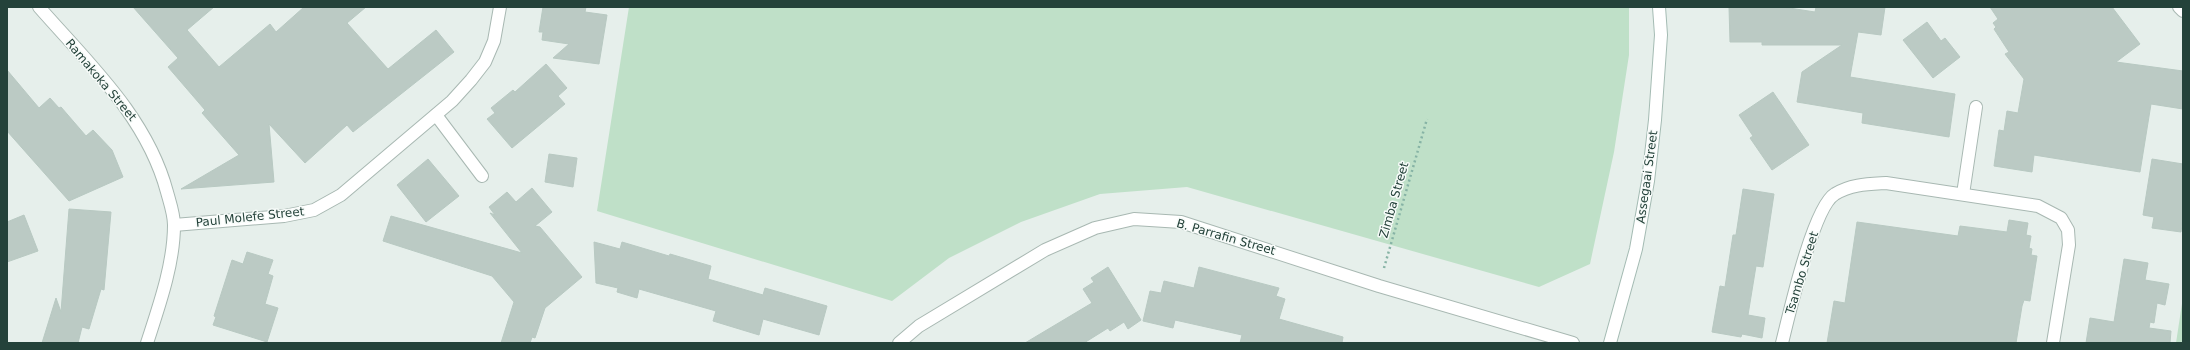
<svg xmlns="http://www.w3.org/2000/svg" width="2190" height="350" font-family="'DejaVu Sans',sans-serif">
<style>
.green{fill:#bfe0c8}
.building{fill:#bbcac4;stroke:#b8c9c2}
.lines{fill:none;stroke-linecap:round;stroke-linejoin:round}
.street-casing{stroke:#a8b8b2;stroke-width:14}
.secondary-casing{stroke:#a4bbb3;stroke-width:14}
.path{stroke:#86b3a5;stroke-width:2.5;stroke-dasharray:2 3;stroke-linecap:butt}
.street{stroke:#fff;stroke-width:12}
.secondary{stroke:#fff;stroke-width:12}
.labels{text-anchor:middle;stroke-width:3;stroke-linejoin:round;paint-order:stroke}
.street-label{font-size:12px;fill:#24423a;stroke:#f7fbf9}
</style>
<rect width="100%" height="100%" fill="#e6efeb"/>
<g class="green">
<polygon points="629,7 1629,7 1629,55 1614,152 1590,264 1539,287 1187,187 1100,194 1021,222 949,258 892,301 597,211"/>
<polygon points="2183,297 2183,343 2176,343"/>
</g>
<g class="building">
<polygon points="133,7 214,7 187,30 219,67 270,24 276,32 304,7 366,7 347,23 388,69 436,30 454,52 353,132 347,125 305,163 269,124 274,182 181,189 239,155 202,113 205,110 168,67 178,58"/>
<polygon points="543,7 586,7 585,12 607,15 599,64 553,58 569,44 542,40 543,32 539,32"/>
<polygon points="1729,7 1783,7 1815,12 1816,7 1885,7 1881,35 1858,32 1850,77 1955,94 1949,137 1862,123 1863,113 1797,102 1802,72 1842,45 1762,45 1762,42 1730,42"/>
<polygon points="1990,7 2112,7 2140,44 2116,62 2183,71 2183,109 2151,104 2140,172 2034,155 2032,172 1994,166 1999,130 2004,131 2007,111 2018,113 2024,79 2005,54 2009,52 1994,29 1996,27 1993,23 1998,19"/>
<polygon points="1927,22 1941,41 1945,38 1960,57 1933,78 1903,40"/>
<polygon points="546,64 567,88 558,96 565,104 512,148 487,119 495,113 491,108 513,90 515,92"/>
<polygon points="7,70 39,108 50,98 59,108 61,107 86,136 93,130 112,150 123,177 69,201 7,131"/>
<polygon points="1773,92 1809,145 1772,170 1750,138 1753,136 1739,115"/>
<polygon points="549,154 577,158 573,187 545,182"/>
<polygon points="428,159 459,196 426,222 397,185"/>
<polygon points="2152,159 2183,164 2183,218 2181,232 2152,228 2154,217 2143,215"/>
<polygon points="532,188 552,212 535,226 540,227 582,277 545,308 535,338 532,337 530,343 501,343 514,302 492,276 383,241 391,216 522,253 490,213 495,215 489,207 507,192 516,202"/>
<polygon points="1743,189 1774,194 1763,267 1756,266 1748,315 1765,318 1762,338 1742,334 1741,337 1712,332 1720,286 1725,287 1733,235 1736,235"/>
<polygon points="69,209 111,212 104,290 101,289 89,329 82,327 78,343 42,343 56,298 61,312"/>
<polygon points="24,215 38,251 7,262 7,222"/>
<polygon points="2009,220 2028,223 2026,235 2031,236 2029,248 2032,249 2031,255 2037,256 2030,301 2024,300 2022,306 2016,343 1827,343 1834,301 1845,303 1857,222 1958,236 1960,226 2007,232"/>
<polygon points="594,242 620,249 622,242 669,256 670,254 711,266 708,279 763,295 765,288 827,306 819,335 763,319 759,335 713,321 716,311 639,289 637,298 617,292 618,288 596,283"/>
<polygon points="247,252 273,260 268,274 273,276 265,304 278,308 267,342 213,325 216,317 214,316 232,260 243,264"/>
<polygon points="2124,259 2148,263 2145,280 2169,284 2165,305 2157,303 2154,323 2150,322 2149,328 2171,331 2170,343 2086,343 2090,318 2114,322"/>
<polygon points="1108,267 1141,320 1128,329 1124,322 1110,331 1108,328 1084,343 1025,343 1092,303 1083,289 1094,282 1091,278"/>
<polygon points="1199,267 1279,288 1276,296 1285,299 1279,319 1343,337 1342,343 1240,343 1242,335 1175,320 1173,328 1143,321 1150,291 1161,293 1164,281 1194,288"/>
</g>
<g class="lines">
<defs>
<g id="street">
<path d="M39,7C89,64 147,117 167,192C170,203 174,214 174,225C174,264 159,306 147,343"/>
<polyline points="2179,7 2183,11"/>
<polyline points="436,115 482,176"/>
<polyline points="1963,194 1976,107"/>
<polyline points="174,225 284,216 314,210 341,195 452,101 471,80 485,62 494,41 500,7"/>
<polyline points="899,343 919,326 1045,250 1095,228 1134,219 1181,222 1379,286 1573,343"/>
<path d="M1782,343C1789,315 1813,207 1835,194C1851,184 1869,184 1886,183L2038,206L2061,218L2068,230L2069,245L2053,343"/>
</g>
<polyline id="secondary" points="1610,343 1636,249 1648,181 1655,120 1661,35 1659,7"/>
</defs>
<use href="#street" class="street-casing"/>
<use href="#secondary" class="secondary-casing"/>
<polyline class="path" points="1384,268 1427,119"/>
<use href="#street" class="street"/>
<use href="#secondary" class="secondary"/>
</g>
<g class="labels">
<g class="street-label">
<text transform="translate(101 80) rotate(50)" y="4">Ramakoka Street</text>
<text transform="translate(1647 177) rotate(-82)" y="4">Assegaai Street</text>
<text transform="translate(1394 200) rotate(-74)" y="4">Zimba Street</text>
<text transform="translate(250 217) rotate(-6)" y="4">Paul Molefe Street</text>
<text transform="translate(1226 237) rotate(16)" y="4">B. Parrafin Street</text>
<text transform="translate(1802 273) rotate(-73)" y="4">Tsambo Street</text>
</g>
</g>
<rect width="2190" height="350" fill="none" stroke="#24423a" stroke-width="16"/>
</svg>
